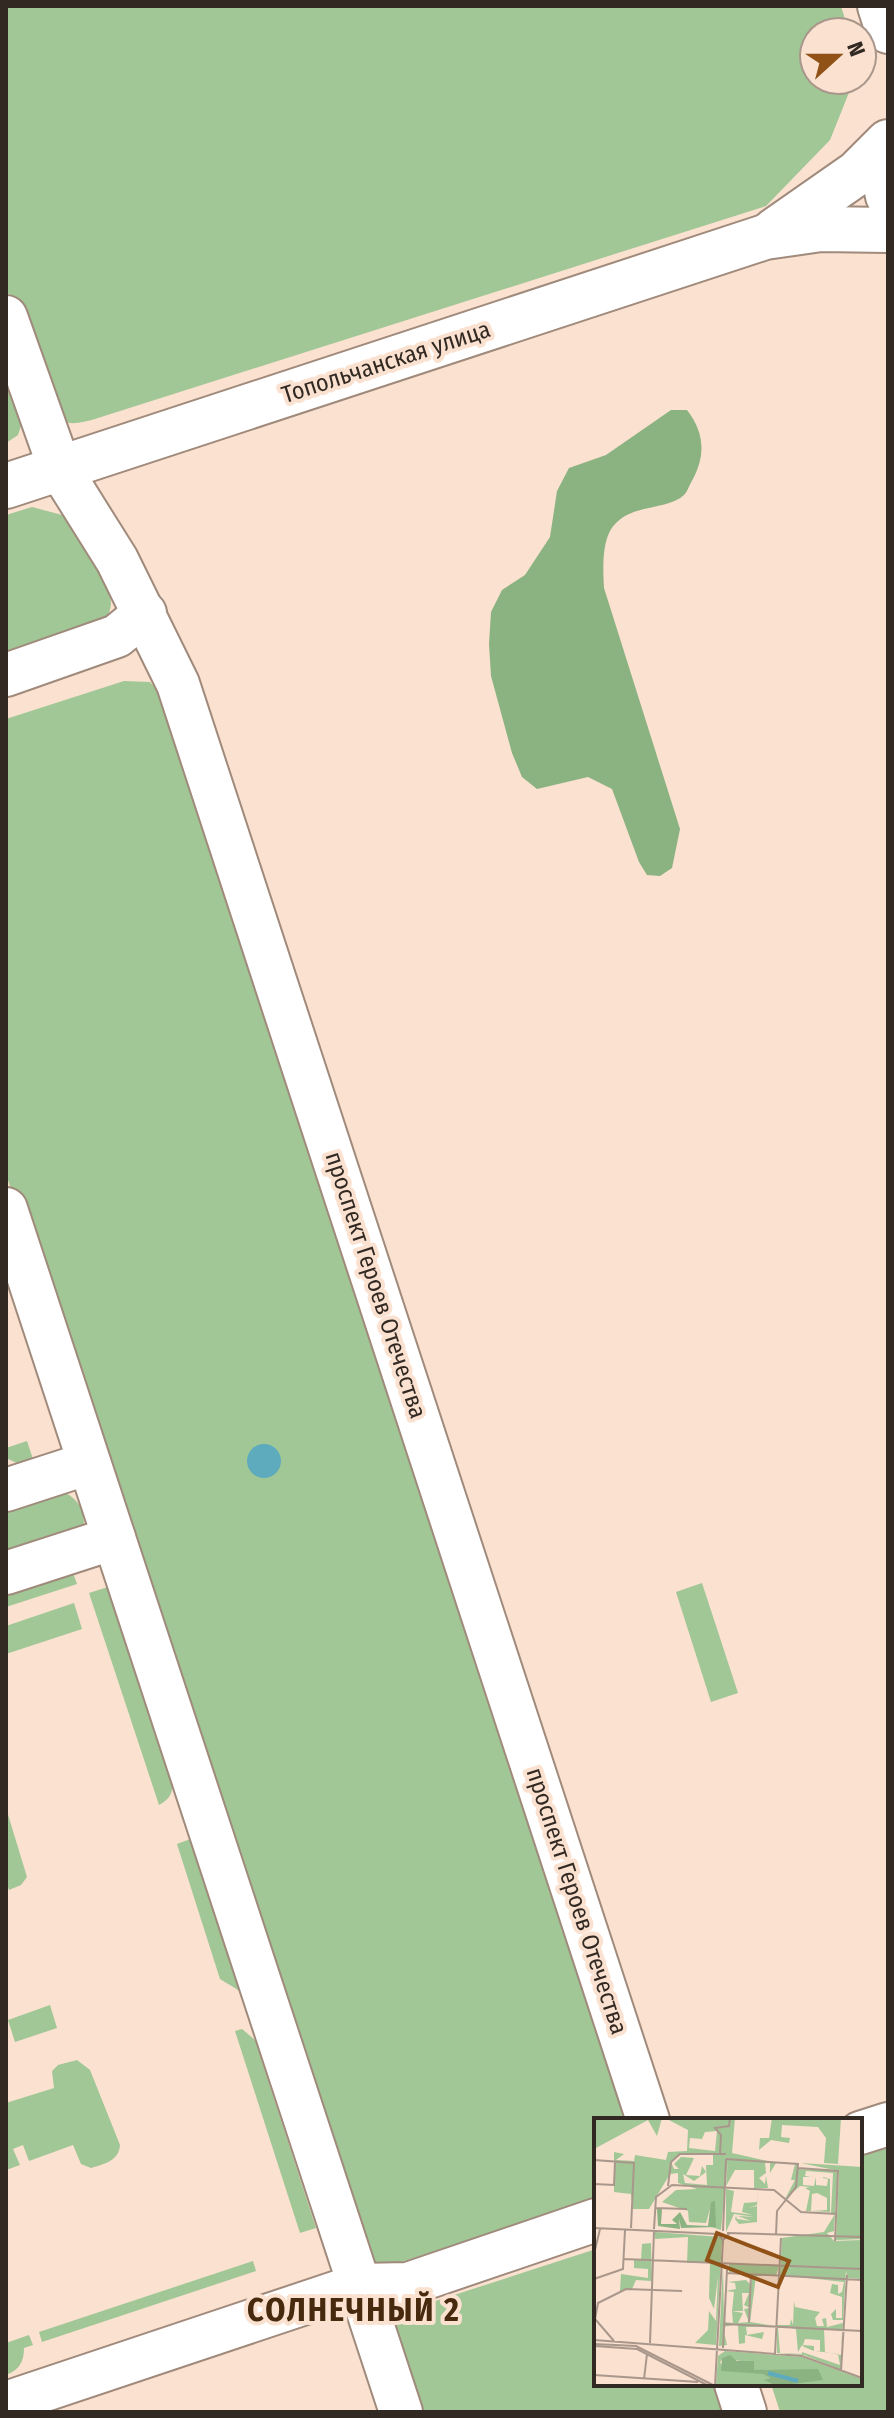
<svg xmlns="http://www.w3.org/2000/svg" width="894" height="2418" font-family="'Fira Sans Condensed',sans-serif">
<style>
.green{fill:#a0c795}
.forest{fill:#8bb281}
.water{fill:#5eabbe}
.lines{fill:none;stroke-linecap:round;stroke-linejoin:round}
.minor-casing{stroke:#a08a7b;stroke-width:46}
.major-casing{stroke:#a08a7b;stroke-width:48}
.minor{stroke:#fff;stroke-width:42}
.major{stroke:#fff;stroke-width:44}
.labels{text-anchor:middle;stroke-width:8;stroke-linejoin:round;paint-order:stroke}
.street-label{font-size:24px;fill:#322923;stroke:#fae1d0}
.district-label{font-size:32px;font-weight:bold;letter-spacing:2px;fill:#47290e;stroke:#fae1d0}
.inset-river{fill:none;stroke:#5eabbe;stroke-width:4}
.inset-road{fill:none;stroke:#aa978b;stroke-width:2}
.view{fill:#905216;fill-opacity:0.15;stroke:#905216;stroke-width:4}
.inset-edge{fill:none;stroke:#322923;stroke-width:4}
</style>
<rect width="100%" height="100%" fill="#fae1d0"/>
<g class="green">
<path d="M6,6H841L849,32H814V80H854L830,140L766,206L98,418C69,427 58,426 41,400L6,286Z"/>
<polygon points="6,370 23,420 18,435 6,443"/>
<path d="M32,507L66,516C78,533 111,583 111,603C111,609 108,615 106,621L6,656V515Z"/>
<polygon points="124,681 150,682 165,699 629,2120 596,2120 596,2199 392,2265 370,2264 356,2249 6,1174 6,719"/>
<polygon points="27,1441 33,1459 19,1464 6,1458 6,1448"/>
<path d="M61,1491C78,1498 84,1509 84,1526L6,1564V1503Z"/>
<polygon points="71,1567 77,1584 6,1607 6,1588"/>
<polygon points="702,1583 738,1693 711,1702 676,1592"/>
<path d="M108,1587L173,1782C172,1794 170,1799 159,1805L89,1593Z"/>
<polygon points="74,1603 82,1629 6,1654 6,1626"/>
<polygon points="6,1808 27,1877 21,1885 9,1890 6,1881"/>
<polygon points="193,1838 243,1993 220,1979 177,1844"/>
<polygon points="50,2005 57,2028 15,2042 8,2020"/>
<polygon points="242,2029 255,2040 316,2228 300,2233 235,2031"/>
<path d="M77,2060L90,2070L120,2145C119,2161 104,2164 91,2168L81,2164L73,2145L29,2161L23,2145L13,2149L20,2165L6,2170V2103L54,2088L52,2071L58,2065Z"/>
<polygon points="888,2141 888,2412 780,2412 771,2384 860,2384 860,2150"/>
<polygon points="596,2249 596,2384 718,2384 727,2412 413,2412 394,2327 411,2309"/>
<polygon points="253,2261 256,2271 42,2342 39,2332"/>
<path d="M29,2335L33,2345L24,2348C24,2362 19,2370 6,2375V2343Z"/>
</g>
<path class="forest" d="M671,410H687C704,432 706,454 693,479C690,483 688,491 684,495C668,510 634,504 616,523C601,537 603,569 604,588L680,829L672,868L660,876L647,875L639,862L612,789L588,777L537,789L522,777L512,753L491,676L489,644L491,612L502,590L525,575L550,537L557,491L569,468L606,455Z"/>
<circle class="water" cx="264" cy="1461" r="17"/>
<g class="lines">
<defs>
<g id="minor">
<polyline points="6,317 60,469 117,560 178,684 648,2120"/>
<polyline points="6,675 117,636 145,613"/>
<polyline points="6,1209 401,2412"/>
<polyline points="6,1490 89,1463"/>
<polyline points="6,1573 114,1538"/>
<polyline points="860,2133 888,2124"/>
<polyline points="736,2384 745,2412"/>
<polyline points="6,2403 359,2285 408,2284 596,2220"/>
</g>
<g id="major">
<polyline points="880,6 888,31"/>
<polyline points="888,150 885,181 888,196"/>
<polyline points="774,231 857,173 888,142"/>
<polyline points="6,486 765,237 821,229 888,230"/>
</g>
</defs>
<use href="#minor" class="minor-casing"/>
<use href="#major" class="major-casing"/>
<use href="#minor" class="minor"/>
<use href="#major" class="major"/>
</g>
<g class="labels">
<g class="street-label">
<text transform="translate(386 362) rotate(-18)" y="8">Топольчанская улица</text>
<text transform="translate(376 1285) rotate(72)" y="8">проспект Героев Отечества</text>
<text transform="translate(577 1901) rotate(72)" y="8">проспект Героев Отечества</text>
</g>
<g class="district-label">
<text x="354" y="2321">СОЛНЕЧНЫЙ 2</text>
</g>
</g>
<g transform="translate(594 2118)">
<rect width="268" height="268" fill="#fae1d0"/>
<path d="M0,0H68L63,18L54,2L0,31ZM71,0H141L138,35L182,45L176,55V45H171L172,55L165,60L171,66L172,58L174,70H160V52H141L132,68L134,41L127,112L117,109L116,91L112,105L95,104L94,93L68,84L82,72L103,71L84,65V55L76,56L55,91H39L37,76L20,74V34L30,36L22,42L40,43L41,37L72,42L74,34L93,33L94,12ZM123,13L121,33L95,30L96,20L108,21L111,14ZM86,36L119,37V47H112L113,67L91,65L89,56L100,63L112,54L108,48L106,58L92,57L100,40L87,39L80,46L85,51H80L77,44ZM178,0H247L244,46L230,45L232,20L224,9L188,7L187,19L196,20L195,25L177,22L165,32L166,20H175ZM194,45L203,46L204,51L244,53L241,95H237L239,55L212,53L211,58L217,59H209V67L220,68L222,59V67L233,68L234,61L229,60V59L236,61V94L218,93L233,92V80L223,75L218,76L217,93H212L216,73L211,70L216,69L206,68L191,81L201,62H197L201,46ZM207,45L268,49V121L242,122L245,53ZM132,71L140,73L137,94L159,97L148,94L150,85L163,84L164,73L163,87L155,90L163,88V104L145,106L141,101L142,98L143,101L157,103L144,98L161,99L140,96L132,114ZM241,96L240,113L233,115L240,123L268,122V161L253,160L252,152L249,202H239L237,196L242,191V200H248V179L236,175L238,166L244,167V176L248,174L250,164L186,157L188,120L230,114ZM61,114L127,119L128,122L122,227L101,225L114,212L115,193L122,203L124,158L120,191L115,180L116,145H93L94,119L61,121ZM57,125L58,163L42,162L38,171L26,173L27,156L54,160V151L40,150V142H47L48,126ZM135,145L185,148L182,158H162L156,204L181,208L152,209L153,217L170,214L168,221L151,217V231V225L145,226L144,206L129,209L133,227L125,228L129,146L130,204L139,205L138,193L149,195L144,205L155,204L150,191L156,190L150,187L155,175H148L149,193H138L140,174L132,173L142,171L141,165L134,164L152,162L157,167L158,156L135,154ZM200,183L201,189L226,194L221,200L223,208H230L228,201L232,200L233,209L249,205L247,236L248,213L230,211L231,234L247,237V252L210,237L183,235V207H196L197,201L199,207ZM192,209L202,211L204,234L208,227L210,229L220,233V228L209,227L211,221L226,222V233H222L244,236L246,247L208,234V236L186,235L184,210ZM131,233L208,239L268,261V268H122L124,238ZM130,239L150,244L160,252H130L126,244Z" fill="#a0c795" fill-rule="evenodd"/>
<path d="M121,83L122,109L87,110L85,100L86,111L64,108L63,91H68L67,106H83L78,102L86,94L93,107L114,108L117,84ZM136,237L143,243H160V252L224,251L229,262L183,268L170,262L177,260L169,256L127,253L128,240Z" fill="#8bb281"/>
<path class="inset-river" d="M174,255L204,263"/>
<path class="inset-road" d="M126,36L127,17L121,10L135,8L136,0M132,41L204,46L202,69L183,93L182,117M0,42L40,45L37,110M204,50L244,53L241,123M0,66L20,67L21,44M74,68L77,44L86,36H132M61,90L93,91M0,110L124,116L129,122M60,111L62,79L78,67L180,72L207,94L243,96M129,113L132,41M133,115L268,119M0,136L6,111M30,141L268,151M133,155L268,162M0,161L29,151L31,112M155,204L157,156M130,206L268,213M0,222L208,238L268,260M20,223L1,201L4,185L32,171L88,173M56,225L60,113M0,226L42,228L121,268M0,228L43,231L115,268M129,230L133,152M181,236L187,120M247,253L253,157M0,257L104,264M50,261L53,236M121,268L129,122L136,115"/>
<path class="view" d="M123,115L195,143L184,169L113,142Z"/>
<rect width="268" height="268" class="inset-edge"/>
</g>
<rect width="894" height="2418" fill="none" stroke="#322923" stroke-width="16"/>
<g transform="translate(838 56) rotate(69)"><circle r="38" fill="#fae1d0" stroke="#aa978b" stroke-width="2"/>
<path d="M0-6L14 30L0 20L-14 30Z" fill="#905216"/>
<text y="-12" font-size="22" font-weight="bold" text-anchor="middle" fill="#322923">N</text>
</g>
</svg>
